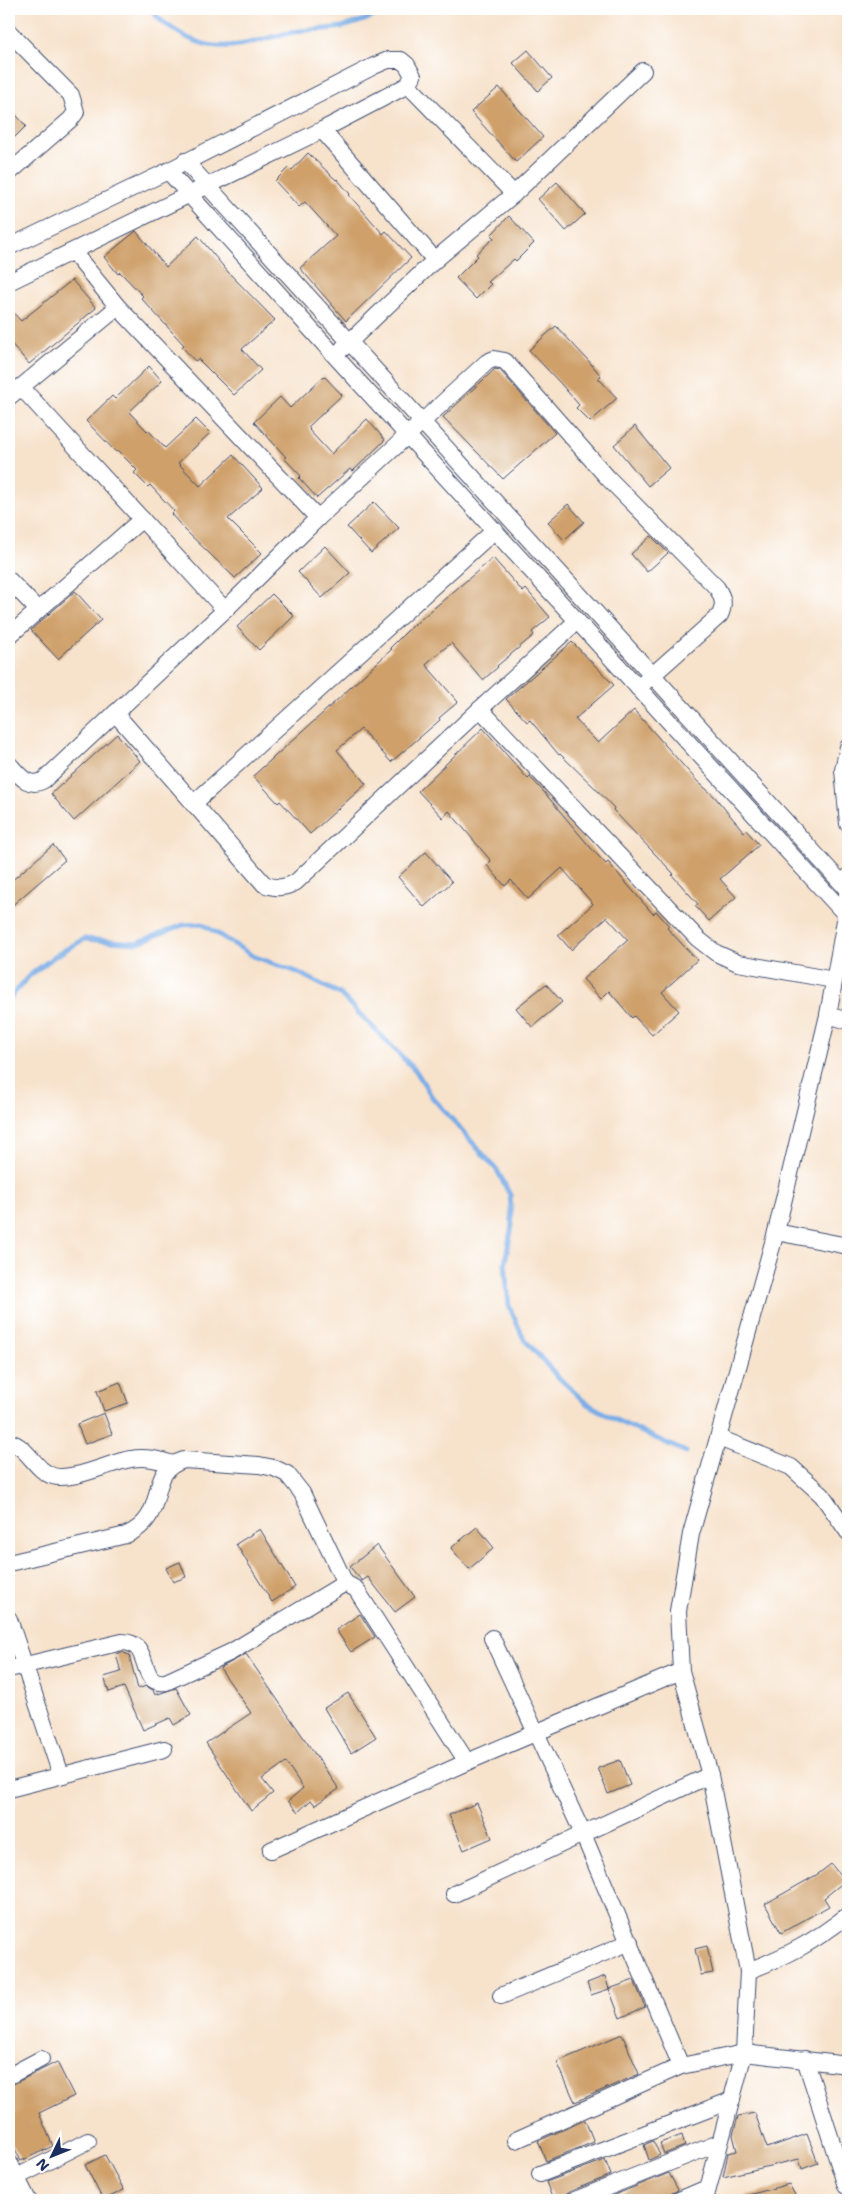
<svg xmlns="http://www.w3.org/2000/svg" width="857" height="2209" font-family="'Shantell Sans',sans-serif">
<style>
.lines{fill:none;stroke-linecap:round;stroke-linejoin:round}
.stream{stroke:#7bade7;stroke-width:5}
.building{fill:#cfa06b}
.minor-casing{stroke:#3c4a6e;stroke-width:18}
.minor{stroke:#fff;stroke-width:16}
</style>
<rect width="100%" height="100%" fill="#fff"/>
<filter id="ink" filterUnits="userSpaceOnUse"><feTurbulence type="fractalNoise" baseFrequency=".02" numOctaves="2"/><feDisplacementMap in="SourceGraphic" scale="10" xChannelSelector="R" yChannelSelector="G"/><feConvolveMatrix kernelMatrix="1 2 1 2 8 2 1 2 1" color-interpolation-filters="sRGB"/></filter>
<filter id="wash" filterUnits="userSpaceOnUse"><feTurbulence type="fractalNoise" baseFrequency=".0096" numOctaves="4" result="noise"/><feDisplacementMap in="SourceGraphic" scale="20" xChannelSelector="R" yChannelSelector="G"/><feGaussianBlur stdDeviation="1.12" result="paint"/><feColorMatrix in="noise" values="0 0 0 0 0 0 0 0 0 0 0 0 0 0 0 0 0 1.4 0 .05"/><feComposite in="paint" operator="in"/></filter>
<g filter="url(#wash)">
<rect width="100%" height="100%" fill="#f7e2cb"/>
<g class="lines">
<g class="stream">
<path d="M152,9C157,19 164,23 173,29C218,60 245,42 293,32C309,29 326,30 342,27C359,23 373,17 388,9"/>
<polyline points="9,999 29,976 55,956 84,939 136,943 183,925 202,924 253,956 297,972 340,994 416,1071 432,1097 497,1170 510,1195 512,1225 505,1263 509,1306 524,1339 556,1375 586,1403 618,1421 686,1452"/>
</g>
</g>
<g id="blocks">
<g class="building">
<polygon points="528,50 552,78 538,91 513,63"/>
<polygon points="499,87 543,137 516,162 471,112"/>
<polygon points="9,107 26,126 9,143"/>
<polygon points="308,153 336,180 337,179 350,194 349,195 383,234 386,231 411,258 346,321 300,268 336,236 305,202 299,207 275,181 289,167 292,170"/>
<polygon points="557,182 585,214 566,231 538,199"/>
<polygon points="509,216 534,243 516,261 514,259 488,282 491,284 476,299 456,278 478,256 476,254 494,238 491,235"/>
<polygon points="136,231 166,267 198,236 228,272 275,320 242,349 261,370 234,395 198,359 195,361 182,347 184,345 141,298 143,296 120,272 118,274 104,257"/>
<polygon points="72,280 96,308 29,364 9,341 9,308 21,321"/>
<polygon points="556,326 587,359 601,376 598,378 617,398 590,422 576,408 579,405 561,384 529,350"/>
<polygon points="149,366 162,381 129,412 147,431 148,430 165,448 196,419 210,433 178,463 200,486 233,455 263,488 228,519 262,553 235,578 184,529 171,514 174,511 150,485 148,487 134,473 137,470 118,451 116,452 86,421 112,396 115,399"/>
<polygon points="495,369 500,370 555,433 503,479 443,417"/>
<polygon points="324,376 342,395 308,427 310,429 309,430 331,454 367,419 385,440 353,471 350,469 317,498 299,478 301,476 284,458 286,457 254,422 280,397 290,408"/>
<polygon points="635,426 669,468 648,486 614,445"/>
<polygon points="374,502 399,528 371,553 347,527"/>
<polygon points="568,504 584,522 564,540 548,522"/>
<polygon points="651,536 668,553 647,572 631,554"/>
<polygon points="325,546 350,573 322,598 298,572"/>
<polygon points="493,558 523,592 526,589 550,617 532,632 534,635 497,666 498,667 483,680 451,643 429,661 426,665 458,702 439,718 440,720 391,762 361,729 337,750 366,784 310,834 280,801 278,803 253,776 323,713 392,649 390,648 407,631"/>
<polygon points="75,591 101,620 58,659 31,630"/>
<polygon points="272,594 294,616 259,650 237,627"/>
<polygon points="572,642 614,685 575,719 598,743 634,710 697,781 714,796 744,832 746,830 759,845 720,879 736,897 709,921 695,906 698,904 672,875 674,874 613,810 614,808 595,788 560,754 559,755 530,720 527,722 506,699"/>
<polygon points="483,728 528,779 530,777 543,791 590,847 606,864 608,862 653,914 656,911 669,926 667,928 697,960 662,992 679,1011 652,1035 634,1016 632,1018 609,991 601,999 583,979 628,940 607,917 571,950 558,935 593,904 562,868 528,899 511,880 505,886 487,865 491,861 449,811 443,818 418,791"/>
<polygon points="117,734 140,761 74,821 51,794"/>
<polygon points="53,845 65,860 9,908 9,883"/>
<polygon points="426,852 452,882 424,907 398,877"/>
<polygon points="546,984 562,1002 532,1027 516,1008"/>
<polygon points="120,1382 128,1403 104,1411 97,1391"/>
<polygon points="104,1413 112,1434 85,1444 77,1424"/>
<polygon points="477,1527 494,1548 469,1569 451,1548"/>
<polygon points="260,1529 295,1587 272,1602 236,1544"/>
<polygon points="377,1545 415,1597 395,1612 368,1577 362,1581 350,1567"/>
<polygon points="180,1562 186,1577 173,1582 166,1568"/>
<polygon points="360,1614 375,1637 351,1652 336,1630"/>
<polygon points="122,1652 129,1655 138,1689 146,1686 153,1690 155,1695 176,1688 191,1715 174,1725 170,1718 143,1730 124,1687 109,1692 104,1677 121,1672 116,1654"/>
<polygon points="246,1654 339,1789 315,1805 311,1800 298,1812 288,1801 303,1788 286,1762 262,1779 273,1793 251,1811 206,1743 251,1713 220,1668"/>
<polygon points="348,1693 376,1737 351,1753 324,1708"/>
<polygon points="620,1760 630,1785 608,1794 598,1768"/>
<polygon points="477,1803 492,1838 464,1850 449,1815"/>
<polygon points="831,1864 845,1881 824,1898 829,1906 781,1933 765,1904 818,1874"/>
<polygon points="707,1946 713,1973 701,1975 695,1949"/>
<polygon points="605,1976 609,1989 591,1995 587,1983"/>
<polygon points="634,1980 645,2007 620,2018 609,1989"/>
<polygon points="622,2034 639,2074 575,2102 557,2062"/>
<polygon points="57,2062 74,2096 39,2113 53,2146 21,2161 13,2145 9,2147 9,2086"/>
<polygon points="755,2113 767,2148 807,2134 818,2163 802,2169 799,2159 723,2177 728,2153 737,2151 733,2135 738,2116"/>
<polygon points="585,2120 594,2142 546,2161 538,2141"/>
<polygon points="682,2135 685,2146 664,2154 660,2143"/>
<polygon points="653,2141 660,2155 649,2160 644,2145"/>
<polygon points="105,2155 124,2190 103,2200 85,2165"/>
<polygon points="605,2160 611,2175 571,2191 567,2194 565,2200 553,2200 546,2182"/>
<polygon points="669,2173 678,2190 660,2200 602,2200"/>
<polygon points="789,2184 796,2197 789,2200 746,2200 745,2196"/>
</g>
</g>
</g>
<g filter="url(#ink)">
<use href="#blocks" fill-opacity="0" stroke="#3c4a6e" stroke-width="1"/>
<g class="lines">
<defs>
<g id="minor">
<polyline points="9,32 71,95 76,112 71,119 9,173"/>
<polyline points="408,85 514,194"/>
<polyline points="322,130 435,260"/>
<polyline points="185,161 847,889"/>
<polyline points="168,171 334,355 846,915"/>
<polyline points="9,247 168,171 374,66 388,60 401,60 407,65 413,76 408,85 322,130 9,282"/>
<polyline points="73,252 118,307 318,518"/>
<polyline points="342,349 435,260 514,194 643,71"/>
<polyline points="21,387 225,610"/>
<polyline points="9,397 118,307"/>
<polyline points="9,580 38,610"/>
<polyline points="9,636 142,519"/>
<polyline points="480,709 698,939 716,953 738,963 834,980"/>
<path d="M115,713L264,884C276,889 285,888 296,882L480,709L577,621"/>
<polyline points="848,747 843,770 848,824"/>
<path d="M9,764C19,775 28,789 44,780L225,610L318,518L487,362L494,359L505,361L608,478L717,588C723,598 725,604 720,615L638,688"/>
<polyline points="193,804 495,530"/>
<polyline points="828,1015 848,1021"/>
<polyline points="776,1232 848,1246"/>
<polyline points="719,1438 791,1467 822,1495 848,1532"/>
<path d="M9,1442C29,1447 34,1470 53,1476C71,1482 111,1462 131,1459C146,1456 159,1460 173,1464"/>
<path d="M9,1563L126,1535C172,1515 143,1472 184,1460L259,1465L274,1468L287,1474L302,1493L345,1583"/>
<polyline points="9,1619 61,1775"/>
<polyline points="492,1638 583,1834 681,2066"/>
<path d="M9,1669L122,1642C154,1642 136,1686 166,1682L231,1652L345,1583L356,1589L467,1762"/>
<polyline points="9,1789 164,1749"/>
<polyline points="271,1850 467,1762 681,1671"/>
<polyline points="454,1894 710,1775"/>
<path d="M748,1971C789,1955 814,1942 848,1915"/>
<polyline points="501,1996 630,1942"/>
<polyline points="805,2059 846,2186 848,2185"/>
<polyline points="9,2076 41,2059"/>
<polyline points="516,2140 681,2066 744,2053 848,2065"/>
<polyline points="9,2162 28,2200"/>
<polyline points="540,2174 732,2100"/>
<polyline points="9,2181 88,2141"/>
<polyline points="575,2200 719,2143"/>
<polyline points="679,2200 707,2188"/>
<polyline points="705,2200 744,2053 748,1971 710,1775 681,1671 678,1611 691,1534 776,1232 828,1015 846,915 848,877"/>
</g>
</defs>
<use href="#minor" class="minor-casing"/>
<use href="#minor" class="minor"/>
</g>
</g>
<rect width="857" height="2209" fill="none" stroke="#fff" stroke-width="30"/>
<g transform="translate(52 2156) rotate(227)" stroke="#ffffff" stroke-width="4" paint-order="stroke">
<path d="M0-4L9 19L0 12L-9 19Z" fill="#1b2f5e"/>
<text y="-8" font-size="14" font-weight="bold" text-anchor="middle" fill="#1b2f5e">N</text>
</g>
</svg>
